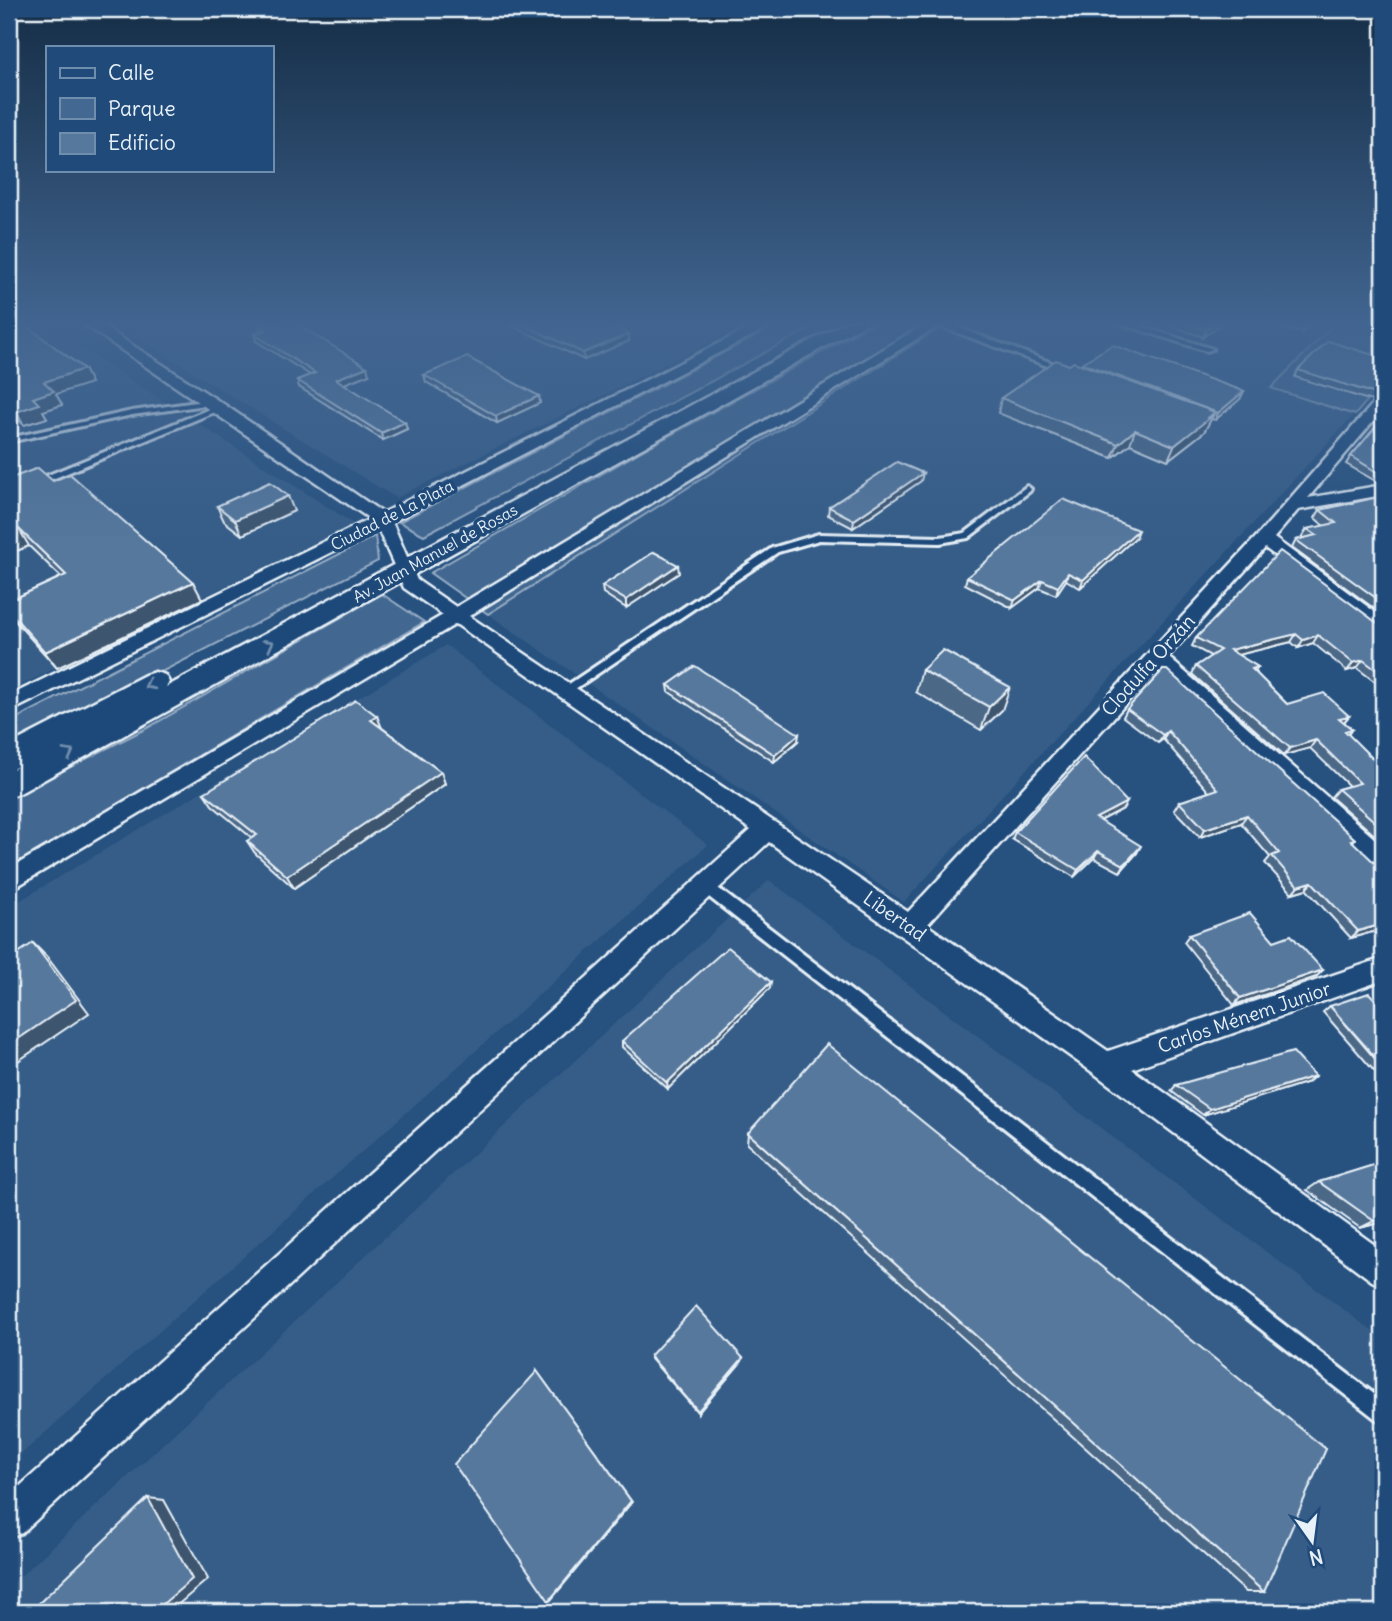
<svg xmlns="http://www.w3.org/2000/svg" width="1392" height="1621" font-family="Delius,sans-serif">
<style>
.built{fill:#355d88}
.green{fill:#436891;stroke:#96acc4;stroke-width:2}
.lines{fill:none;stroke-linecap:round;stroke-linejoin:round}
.service-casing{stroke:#e8f1f8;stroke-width:6}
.minor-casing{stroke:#e8f1f8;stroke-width:5}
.secondary-casing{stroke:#e8f1f8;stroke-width:5}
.service{fill:#1f4a7a;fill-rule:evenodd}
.minor{fill:#1f4a7a;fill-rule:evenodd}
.secondary{fill:#1f4a7a;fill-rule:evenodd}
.wall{fill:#4b6787;stroke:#e8f1f8;stroke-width:2}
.shaded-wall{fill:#3d546e;stroke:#e8f1f8;stroke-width:2}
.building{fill:#57789d;stroke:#e8f1f8;stroke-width:2}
.oneway{stroke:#6f8dac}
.labels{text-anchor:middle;stroke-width:7;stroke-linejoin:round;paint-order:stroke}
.far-street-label{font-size:16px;fill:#e8f1f8;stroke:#1f4a7a}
.street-label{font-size:19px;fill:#e8f1f8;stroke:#1f4a7a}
</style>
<rect width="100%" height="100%" fill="#27517f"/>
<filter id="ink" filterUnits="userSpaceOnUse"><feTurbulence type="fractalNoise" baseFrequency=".0143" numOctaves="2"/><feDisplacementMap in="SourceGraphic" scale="14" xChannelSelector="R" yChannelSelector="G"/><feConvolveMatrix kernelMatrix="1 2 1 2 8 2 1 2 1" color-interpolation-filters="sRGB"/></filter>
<g filter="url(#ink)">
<g class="built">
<polygon points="9,321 39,321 354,524 9,691"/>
<polygon points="110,321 752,321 396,498"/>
<polygon points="951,321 1383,321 1383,383 904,902 488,614"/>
<polygon points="446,645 708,845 9,1465 9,907"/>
<polygon points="769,880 1383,1339 1383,1612 9,1612 9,1587"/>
</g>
<g class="green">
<polygon points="785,321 824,321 424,535 399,522"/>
<polygon points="879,321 912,321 937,330 488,614 430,573 640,452"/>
<polygon points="1337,321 1383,321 1383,382 1355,415 1271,388"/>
<polygon points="375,536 378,561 9,750 9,722"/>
<polygon points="382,594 424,622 9,868 9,798 147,728"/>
</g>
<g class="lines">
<defs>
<g id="service">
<polygon points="934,321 941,321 1068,369 1061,371 934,324"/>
<polygon points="1113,321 1124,321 1213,349 1206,351"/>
<polygon points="211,400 215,402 214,404 132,415 9,442 9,438 132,411"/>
<polygon points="217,406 224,408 9,497 9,491"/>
<polygon points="1027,486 1031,489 1030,491 968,538 940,543 819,540 778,552 569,693 561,693 560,690 772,548 819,534 940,537 965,533"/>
<polygon points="705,881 710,882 1383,1401 1383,1421 1376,1419 700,890 698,886 700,882"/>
</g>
<polygon id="minor" points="79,321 95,321 225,405 383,513 763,321 780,321 392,522 417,580 456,607 930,321 946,321 469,616 908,912 1258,535 1378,398 1383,397 1383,410 1308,498 1383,485 1383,495 1298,510 1274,538 1383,618 1383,633 1376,631 1265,548 1168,657 1383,846 1383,870 1375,867 1157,669 927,925 1108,1051 1383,958 1383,980 1132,1069 1383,1251 1383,1286 1372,1281 1095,1074 769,842 22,1533 9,1538 9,1496 751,830 456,624 9,891 9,869 443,615 404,588 378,529 9,712 9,696 370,519"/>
<polygon id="secondary" points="848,321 871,321 20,793 9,797 9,771 17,767 9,769 9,745 145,675 155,672 165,675 169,682 166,687"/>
</defs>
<use href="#service" class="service-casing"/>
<use href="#minor" class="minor-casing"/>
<use href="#secondary" class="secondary-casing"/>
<use href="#service" class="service"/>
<use href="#minor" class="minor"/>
<use href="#secondary" class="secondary"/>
</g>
<g class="wall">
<polygon points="9,321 25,325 84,369 91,383 56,394 62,405 43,411 47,418 24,425 9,412"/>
<polygon points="502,321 600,321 629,341 584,360"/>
<polygon points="1173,321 1225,321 1203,337 1171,326"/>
<polygon points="1260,321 1314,321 1301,333"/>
<polygon points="259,325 369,374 344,384 407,429 383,440 299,387 297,380 310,375 256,341 254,334 261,331"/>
<polygon points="1383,358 1383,395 1377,395 1372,401 1295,377 1298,370"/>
<polygon points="1082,363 1244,391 1240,399 1215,420 1211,419 1204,432 1168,460 1130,444 1112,458 998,413 1001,398 1069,365 1082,365"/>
<polygon points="424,375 539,396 540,403 497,423 426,382"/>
<polygon points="1383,418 1383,483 1379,483 1346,464 1351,456"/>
<polygon points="9,478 202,599 57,668 14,620 9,612 9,601 61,577 29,546 9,554"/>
<polygon points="921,481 853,528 828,515 829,507"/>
<polygon points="1383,496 1383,615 1292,548 1296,540 1304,538 1302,537 1307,529 1324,526 1315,518 1320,510"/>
<polygon points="217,506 294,511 242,535 224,521"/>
<polygon points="1135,538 1080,588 1066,580 1056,595 1039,588 1012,608 965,584 967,577"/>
<polygon points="679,573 626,608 603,593 602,586"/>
<polygon points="1380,625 1383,626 1383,688 1357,668 1347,671 1313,643 1298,648 1291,642 1238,655 1258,667 1255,672 1287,704 1349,716 1344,722 1352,729 1348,735 1383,769 1383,836 1378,838 1331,797 1338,789 1349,786 1310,748 1284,755 1192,674 1196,666 1211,656 1192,646 1196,638"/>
<polygon points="922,670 1002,710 981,730 916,692"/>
<polygon points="1163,670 1355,839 1353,842 1383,929 1351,938 1306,889 1292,893 1265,863 1270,857 1241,823 1200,837 1174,810 1179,802 1209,792 1163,739 1158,743 1123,717 1127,709"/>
<polygon points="668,685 798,741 774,762 669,692"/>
<polygon points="381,727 441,772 445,784 294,888 255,853 247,841 252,838 212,805 204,793"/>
<polygon points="1123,809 1100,821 1137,853 1120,872 1094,858 1074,877 1012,839 1015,832"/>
<polygon points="1189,935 1323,970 1316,977 1234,1005 1184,942"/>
<polygon points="770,988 668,1089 622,1047 622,1041"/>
<polygon points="1330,1006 1383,1068 1374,1071 1323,1012"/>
<polygon points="1315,1076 1308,1082 1203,1115 1171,1091 1176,1085"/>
<polygon points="748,1133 1264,1592 1246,1592 747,1144"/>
<polygon points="1383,1162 1383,1222 1360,1228 1307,1190 1319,1182"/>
<polygon points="650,1356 743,1358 742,1361 698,1413 651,1359"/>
</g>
<g class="shaded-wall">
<polygon points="1218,321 1225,321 1203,337 1206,330"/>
<polygon points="1310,321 1314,321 1301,333 1304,326"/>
<polygon points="629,334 629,341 584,360 583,353"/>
<polygon points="367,367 369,374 339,386 336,379"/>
<polygon points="84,369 91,383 56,394 62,405 43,411 47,418 24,425 16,412 33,398 44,382"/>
<polygon points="1244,391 1240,399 1215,420 1218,413"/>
<polygon points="539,396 540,403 497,423 496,416"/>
<polygon points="1215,412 1204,432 1168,460 1174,446"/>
<polygon points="405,422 407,429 383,440 381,433"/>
<polygon points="1135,430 1130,444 1112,458 1118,444"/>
<polygon points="923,473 921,481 853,528 854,520"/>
<polygon points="288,496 294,511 242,535 235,520"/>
<polygon points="19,529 29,546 9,554 9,533"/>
<polygon points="1138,530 1135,538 1080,588 1083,580"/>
<polygon points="678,565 679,573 626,608 626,600"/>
<polygon points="1068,573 1066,580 1056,595 1058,587"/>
<polygon points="1042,580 1039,588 1012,608 1015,600"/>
<polygon points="193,582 202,599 57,668 45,652"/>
<polygon points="1296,634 1291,642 1225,658 1230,650"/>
<polygon points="1318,635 1313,643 1298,648 1303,640"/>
<polygon points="1363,660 1357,668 1347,671 1353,663"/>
<polygon points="1010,687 1002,710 981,730 989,707"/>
<polygon points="377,716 382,728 371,720"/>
<polygon points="1349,716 1342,724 1339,718"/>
<polygon points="1168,731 1163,739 1158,743 1163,735"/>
<polygon points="799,734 798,741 774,762 775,755"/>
<polygon points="1316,740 1310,748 1284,755 1290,748"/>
<polygon points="441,772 445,784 294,888 287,876"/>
<polygon points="1127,802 1123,809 1092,825 1096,818"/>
<polygon points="1247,815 1241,823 1200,837 1205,829"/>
<polygon points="1141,846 1137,853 1120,872 1124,865"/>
<polygon points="1098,851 1094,858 1074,877 1078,870"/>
<polygon points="1312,882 1306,889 1292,893 1298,886"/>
<polygon points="1383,924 1383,929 1351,938 1358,931"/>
<polygon points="33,943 47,957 89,1013 9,1067 9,1045"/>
<polygon points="1323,970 1316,977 1234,1005 1240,998"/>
<polygon points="771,982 770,988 668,1089 667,1083"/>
<polygon points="1315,1076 1308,1082 1203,1115 1210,1109"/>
<polygon points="1383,1219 1383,1222 1360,1228 1374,1221"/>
<polygon points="743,1358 742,1361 698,1413 698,1411"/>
<polygon points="537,1371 632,1502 551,1600 549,1601"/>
<polygon points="148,1498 164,1500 208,1579 174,1608 176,1612 158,1612 157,1609"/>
</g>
<g class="building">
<polygon points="9,321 20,321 84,369 44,382 54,391 33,398 39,404 16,412 9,405"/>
<polygon points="272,321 292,321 367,367 336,379 405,422 381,433 297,380 315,373 254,334 266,330 259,325"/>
<polygon points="516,321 600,321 629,334 583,353"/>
<polygon points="1179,321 1218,321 1206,330"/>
<polygon points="1286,321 1310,321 1304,326"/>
<polygon points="1328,341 1383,358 1383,388 1382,388 1376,394 1298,370"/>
<polygon points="1112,345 1244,391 1218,413 1082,363"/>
<polygon points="467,357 539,396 496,416 424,375"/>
<polygon points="1056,360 1069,365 1074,362 1215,412 1209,417 1211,417 1174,446 1135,430 1118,444 1001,398"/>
<polygon points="1383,418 1383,476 1351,456"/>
<polygon points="897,462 923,473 854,520 829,507"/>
<polygon points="38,468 53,481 70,474 193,582 45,652 9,611 9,601 66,575 19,529 9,533 9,479"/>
<polygon points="270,482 288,496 235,520 217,506"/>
<polygon points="1383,496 1383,603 1296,540 1316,535 1307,529 1336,523 1320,510"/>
<polygon points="1063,499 1138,530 1083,580 1068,573 1058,587 1042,580 1015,600 967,577"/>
<polygon points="1280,551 1380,625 1383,626 1383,675 1363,660 1353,663 1318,635 1303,640 1296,634 1230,650 1258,667 1252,669 1287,704 1324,693 1349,716 1339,718 1352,729 1345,731 1383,769 1383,829 1338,789 1360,783 1316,740 1290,748 1196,666 1220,650 1196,638"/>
<polygon points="654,552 678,565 626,600 602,586"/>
<polygon points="943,650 1010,687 989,707 922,670"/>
<polygon points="695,666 799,734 775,755 668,685"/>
<polygon points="1163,670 1167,670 1355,839 1351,840 1383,871 1383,924 1358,931 1312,882 1298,886 1272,856 1279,853 1247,815 1205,829 1179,802 1218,789 1168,731 1163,735 1127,709"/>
<polygon points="356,700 377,716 371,720 441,772 287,876 247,841 257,835 204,793"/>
<polygon points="1084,757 1127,802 1096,818 1141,846 1124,865 1098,851 1078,870 1015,832"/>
<polygon points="1250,913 1274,941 1291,935 1323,970 1240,998 1189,935"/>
<polygon points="33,943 76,1000 9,1045 9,959"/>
<polygon points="728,947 771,982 667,1083 622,1041"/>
<polygon points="1369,993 1383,1008 1383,1065 1382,1065 1330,1006"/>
<polygon points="827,1044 1326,1449 1264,1592 748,1133"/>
<polygon points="1293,1052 1315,1076 1210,1109 1176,1085"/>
<polygon points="1383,1162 1383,1219 1374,1221 1319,1182"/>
<polygon points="696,1306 743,1358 698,1411 650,1356"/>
<polygon points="537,1371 631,1501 549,1601 454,1464"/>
<polygon points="148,1498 192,1579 157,1609 158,1612 35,1612 33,1609"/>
</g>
<defs><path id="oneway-chevron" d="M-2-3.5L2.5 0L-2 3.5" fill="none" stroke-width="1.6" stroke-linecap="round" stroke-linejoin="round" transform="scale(1.75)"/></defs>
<g class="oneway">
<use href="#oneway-chevron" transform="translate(269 644) rotate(-29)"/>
<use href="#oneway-chevron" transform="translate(149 685) rotate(153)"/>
<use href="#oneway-chevron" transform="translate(69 753) rotate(-29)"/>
</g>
</g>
<linearGradient id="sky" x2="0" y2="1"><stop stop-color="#152d46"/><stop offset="0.59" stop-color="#416590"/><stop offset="1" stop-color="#416590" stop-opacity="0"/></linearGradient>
<rect width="1392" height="548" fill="url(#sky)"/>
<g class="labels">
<g class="far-street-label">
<text transform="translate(392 515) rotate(-27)" y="6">Ciudad de La Plata</text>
<text transform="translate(435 553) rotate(-29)" y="6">Av. Juan Manuel de Rosas</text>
</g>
<g class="street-label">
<text transform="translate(1148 665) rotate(-48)" y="7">Clodulfa Orzán</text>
<text transform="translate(895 916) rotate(35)" y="7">Libertad</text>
<text transform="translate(1244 1017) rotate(-19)" y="7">Carlos Ménem Junior</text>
</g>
</g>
<rect width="1392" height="1621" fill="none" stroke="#1f4a7a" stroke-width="35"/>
<rect x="18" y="18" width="1357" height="1586" fill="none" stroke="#e8f1f8" stroke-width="2.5" filter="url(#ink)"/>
<rect x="46" y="46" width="228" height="126" fill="#1f4a7a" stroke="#6f8dac" stroke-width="2"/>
<rect x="60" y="68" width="35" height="10" fill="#1f4a7a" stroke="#6f8dac" stroke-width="2"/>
<text x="108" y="80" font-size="21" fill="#e8f1f8">Calle</text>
<rect x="60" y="98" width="35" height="21" fill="#436891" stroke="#6f8dac" stroke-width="2"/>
<text x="108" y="116" font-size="21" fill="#e8f1f8">Parque</text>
<rect x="60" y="133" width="35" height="21" fill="#57789d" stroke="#6f8dac" stroke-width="2"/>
<text x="108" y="150" font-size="21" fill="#e8f1f8">Edificio</text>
<g transform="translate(1312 1541) rotate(166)" stroke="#1f4a7a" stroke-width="5" paint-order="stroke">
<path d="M0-5L12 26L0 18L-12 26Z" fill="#e8f1f8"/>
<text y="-10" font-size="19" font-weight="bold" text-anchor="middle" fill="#e8f1f8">N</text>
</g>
</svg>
